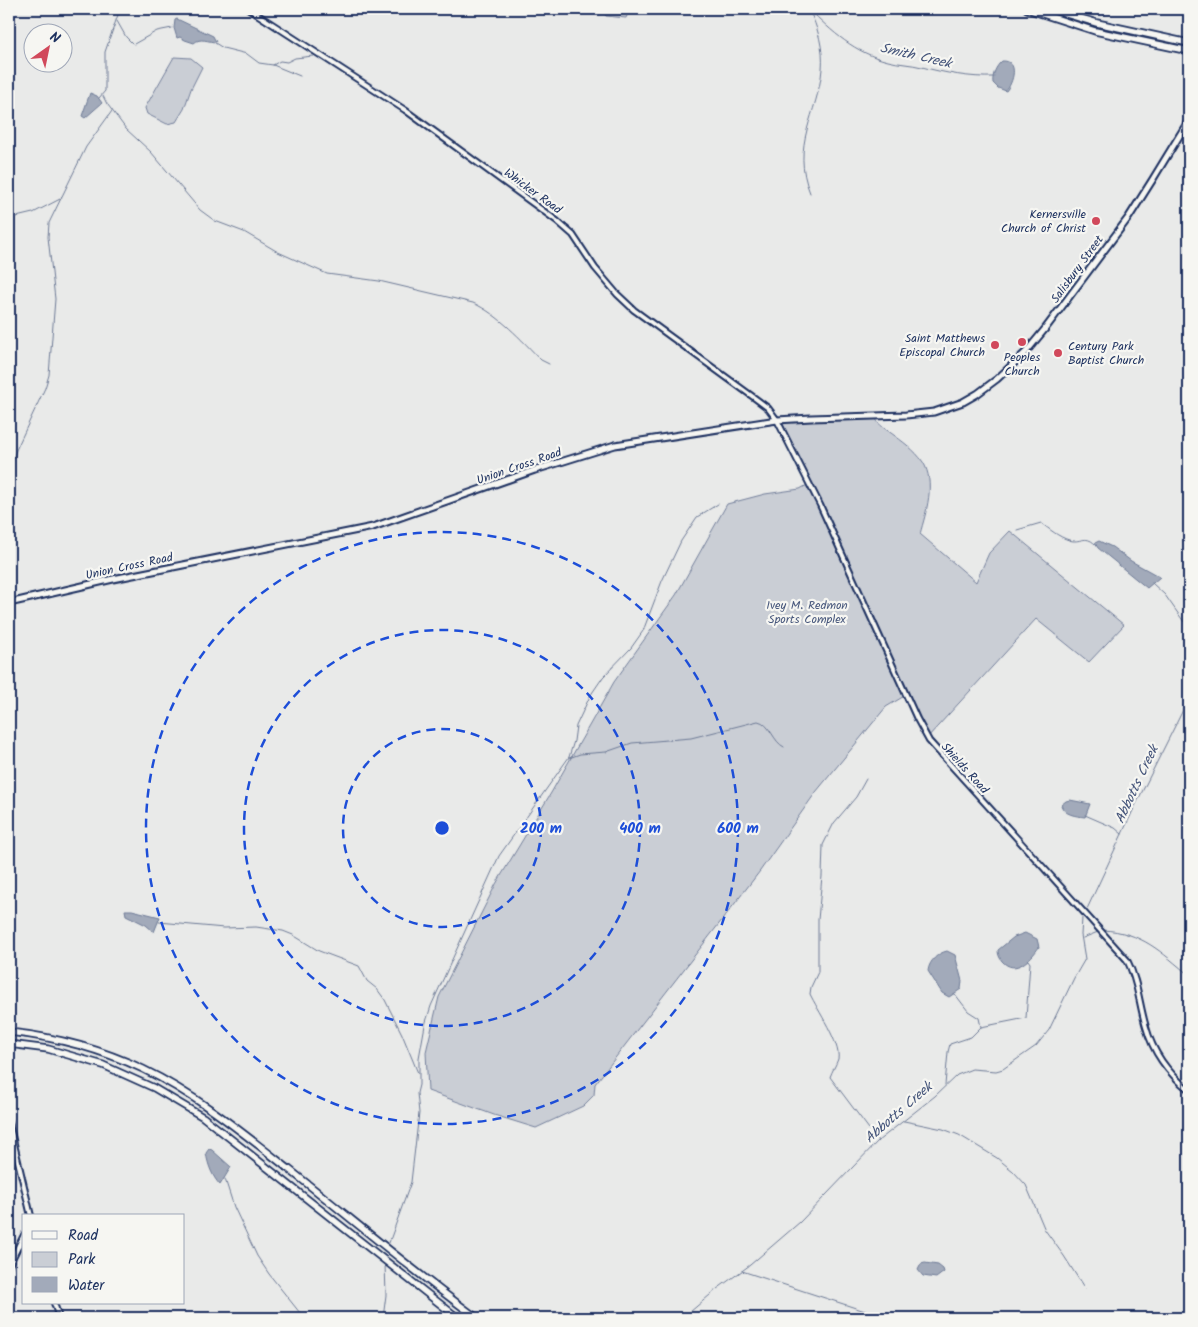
<svg xmlns="http://www.w3.org/2000/svg" width="1198" height="1327" font-family="Kalam,sans-serif">
<style>
.green{fill:#caced5;stroke:#727e9a}
.water{fill:#a2aaba;stroke:#6c7995}
.lines{fill:none;stroke-linecap:round;stroke-linejoin:round}
.stream{stroke:#6c7995;stroke-width:1}
.minor-casing{stroke:#1b2f5e;stroke-width:8}
.major-casing{stroke:#1b2f5e;stroke-width:9}
.highway-casing{stroke:#1b2f5e;stroke-width:9}
.minor{stroke:#f6f6f2;stroke-width:4}
.major{stroke:#f6f6f2;stroke-width:5}
.highway{stroke:#f6f6f2;stroke-width:5.5}
.ring{fill:none;stroke:#1d4ed8;stroke-width:2.5;stroke-dasharray:9 6}
.poi-dot{fill:#d1495b;stroke:#f6f6f2;stroke-width:2}
.labels{text-anchor:middle;stroke-width:4.5;stroke-linejoin:round;paint-order:stroke}
.street-label{font-size:12px;fill:#1b2f5e;stroke:#f6f6f2}
.poi-label{font-size:12px;fill:#1b2f5e;stroke:#f6f6f2;text-anchor:end}
.park-label{font-size:12px;fill:#47577c;stroke:#f6f6f2}
.water-label{font-size:14px;font-style:italic;fill:#44547a;stroke:#f6f6f2}
.centre{fill:#1d4ed8;stroke:#f6f6f2;stroke-width:2.5}
.ring-label{font-size:15px;text-anchor:middle;font-weight:bold;fill:#1d4ed8;stroke:#f6f6f2;stroke-width:4.5;stroke-linejoin:round;paint-order:stroke}
</style>
<rect width="100%" height="100%" fill="#e9eae9"/>
<filter id="ink" filterUnits="userSpaceOnUse"><feTurbulence type="fractalNoise" baseFrequency=".02" numOctaves="2"/><feDisplacementMap in="SourceGraphic" scale="10" xChannelSelector="R" yChannelSelector="G"/><feConvolveMatrix kernelMatrix="1 2 1 2 8 2 1 2 1" color-interpolation-filters="sRGB"/></filter>
<g filter="url(#ink)">
<g class="green">
<polygon points="601,9 630,9 626,18 606,16"/>
<polygon points="174,57 191,58 202,67 191,89 184,109 176,122 167,124 147,114 145,108"/>
<path d="M875,416C877,424 884,428 891,433C902,441 915,450 923,462C936,483 926,512 920,534L976,582L989,553L1010,531L1124,625L1089,662L1036,619L927,738L906,695L886,707L816,792L760,871L595,1084L594,1095L583,1106L536,1128L494,1115L428,1091L426,1052L439,997L496,884L551,793L614,682L676,595L727,504L765,494L800,489L809,484L777,420Z"/>
</g>
<g class="water">
<path d="M177,19L213,36L216,42C209,42 200,37 194,43L185,40L180,37L177,38L174,28L175,20Z"/>
<path d="M1002,61C1020,60 1013,83 1006,91L998,88L993,83C992,75 996,66 1002,61Z"/>
<polygon points="90,93 97,96 102,103 85,118 82,116"/>
<polygon points="1099,541 1112,547 1131,561 1160,577 1147,588 1098,548 1095,543"/>
<path d="M1070,800L1090,804L1085,817C1076,816 1064,815 1061,805L1066,801Z"/>
<polygon points="125,910 132,910 160,917 154,932 146,925 126,915"/>
<path d="M1025,933L1037,939L1039,947C1031,959 1015,976 1002,961C999,957 998,954 998,950L1014,937Z"/>
<path d="M947,951L955,955L962,981L961,989L949,997L942,993L928,971C929,961 938,953 947,951Z"/>
<path d="M209,1149L212,1150L231,1167L220,1185C212,1176 208,1165 206,1153Z"/>
<polygon points="925,1263 938,1265 943,1269 944,1272 936,1278 923,1276 918,1270 921,1264"/>
</g>
<g class="lines">
<g class="stream">
<path d="M809,9C832,32 855,53 888,61C899,64 911,64 922,67C945,73 970,78 994,77"/>
<path d="M809,10C818,27 824,50 822,69C818,115 790,144 810,193"/>
<polyline points="117,21 126,37 132,43"/>
<polyline points="215,43 223,48 247,54 259,63 273,65 280,61 287,62 295,58 313,56"/>
<polyline points="134,44 157,31 172,28"/>
<polyline points="273,65 300,76"/>
<polyline points="103,96 107,104"/>
<polyline points="99,98 105,91 105,52 120,9"/>
<path d="M108,105L126,129L151,152L200,210L215,221L244,232L278,252L327,274L379,281L473,303C498,314 522,340 541,360L549,364"/>
<polyline points="9,221 12,218 33,213 62,198"/>
<polyline points="9,473 16,450 45,388 49,375 55,299 48,237 49,223 86,147 112,111"/>
<path d="M1017,530L1041,523C1049,529 1059,537 1069,540C1080,544 1085,534 1095,544"/>
<polyline points="1152,583 1165,595 1189,629"/>
<path d="M569,758L580,754L606,752L632,743L691,738L758,721C770,723 773,742 784,747"/>
<path d="M866,779L856,797L834,823L823,845L822,876L818,920V972L811,987L810,994C817,1009 841,1044 838,1059C836,1065 832,1071 830,1077L878,1141"/>
<polyline points="1085,815 1115,828 1122,834"/>
<polyline points="1087,909 1136,804 1182,712 1189,694"/>
<polyline points="159,922 224,928 256,927 283,931 293,935 319,951 359,966 367,981 377,989 385,1000 402,1034 418,1073"/>
<path d="M1103,930C1142,932 1161,952 1189,975"/>
<polyline points="1083,938 1098,932"/>
<polyline points="955,994 968,1011 979,1018 981,1027"/>
<polyline points="945,1085 948,1052 950,1044 971,1037 981,1027 1026,1018 1030,963 1028,960"/>
<polyline points="904,1121 943,1129 959,1135 997,1158 1013,1171 1026,1185 1045,1230 1064,1256 1085,1289"/>
<polyline points="225,1179 234,1207 257,1256 269,1274 304,1318"/>
<polyline points="389,1243 411,1182 419,1113 417,1093 419,1085 419,1058 425,1025 431,1006 499,856 569,757 574,741 576,726 590,696 603,677 631,648 643,631 662,581 681,541 697,517 718,504"/>
<polyline points="742,1271 868,1312 884,1318"/>
<polyline points="383,1318 386,1295 385,1264"/>
<polyline points="683,1318 717,1289 750,1265 800,1222 878,1141 935,1096 957,1075 972,1069 996,1071 1003,1069 1036,1046 1049,1030 1074,978 1085,959 1081,935 1082,918"/>
</g>
<defs>
<g id="minor">
<path d="M249,9L405,110L557,221L573,235L595,268L617,294L634,310L756,399L768,408L777,420L820,505L917,719L929,741L1127,960C1138,981 1139,1004 1146,1027C1153,1053 1168,1073 1189,1090"/>
<polyline points="9,1123 31,1216"/>
<polyline points="9,1265 24,1235"/>
<polyline points="54,1303 59,1318"/>
</g>
<polyline id="major" points="9,603 113,579 373,527 535,470 615,445 777,420 811,418 906,415 934,412 963,402 977,394 997,379 1026,352 1045,329 1129,217 1153,179 1189,120"/>
<g id="highway">
<polyline points="1027,9 1095,31 1189,51"/>
<polyline points="1050,9 1097,23 1189,43"/>
<path d="M9,1032C55,1037 101,1049 143,1069C197,1095 243,1133 290,1170C352,1219 413,1271 477,1318"/>
<polyline points="9,1044 48,1049 103,1065 154,1088 203,1117 458,1318"/>
</g>
</defs>
<use href="#minor" class="minor-casing"/>
<use href="#major" class="major-casing"/>
<use href="#highway" class="highway-casing"/>
<use href="#minor" class="minor"/>
<use href="#major" class="major"/>
<use href="#highway" class="highway"/>
</g>
</g>
<g class="ring">
<circle cx="442" cy="828" r="99"/>
<circle cx="442" cy="828" r="198"/>
<circle cx="442" cy="828" r="296"/>
</g>
<g class="poi-dot">
<circle cx="1096" cy="221" r="5"/>
<circle cx="1022" cy="342" r="5"/>
<circle cx="995" cy="345" r="5"/>
<circle cx="1058" cy="353" r="5"/>
</g>
<g class="labels">
<g class="street-label">
<text transform="translate(533 191) rotate(36)" y="4">Whicker Road</text>
<text transform="translate(1077 269) rotate(-54)" y="4">Salisbury Street</text>
<text transform="translate(519 466) rotate(-19)" y="4">Union Cross Road</text>
<text transform="translate(129 566) rotate(-12)" y="4">Union Cross Road</text>
<text transform="translate(965 768) rotate(48)" y="4">Shields Road</text>
</g>
<g class="poi-label">
<text x="1086" y="218">Kernersville<tspan x="1086" dy="14">Church of Christ</tspan></text>
<text x="985" y="342">Saint Matthews<tspan x="985" dy="14">Episcopal Church</tspan></text>
<text x="1068" y="350" text-anchor="start">Century Park<tspan x="1068" dy="14">Baptist Church</tspan></text>
<text x="1022" y="361" text-anchor="middle">Peoples<tspan x="1022" dy="14">Church</tspan></text>
</g>
<g class="park-label">
<text x="807" y="609">Ivey M. Redmon<tspan x="807" dy="14">Sports Complex</tspan></text>
</g>
<g class="water-label">
<text transform="translate(916 55) rotate(13)" y="5">Smith Creek</text>
<text transform="translate(1136 784) rotate(-65)" y="5">Abbotts Creek</text>
<text transform="translate(898 1112) rotate(-41)" y="5">Abbotts Creek</text>
</g>
</g>
<circle cx="442" cy="828" r="8" class="centre"/>
<g class="ring-label">
<text x="541" y="833">200 m</text>
<text x="640" y="833">400 m</text>
<text x="738" y="833">600 m</text>
</g>
<rect width="1198" height="1327" fill="none" stroke="#f6f6f2" stroke-width="30"/>
<rect x="15" y="15" width="1168" height="1297" fill="none" stroke="#1b2f5e" stroke-width="2" filter="url(#ink)"/>
<rect x="22" y="1214" width="162" height="90" fill="#f6f6f2" stroke="#9ea6b7"/>
<rect x="32" y="1231" width="25" height="8" fill="#f6f6f2" stroke="#9ea6b7"/>
<text x="68" y="1240" font-size="15" fill="#1b2f5e">Road</text>
<rect x="32" y="1252" width="25" height="15" fill="#caced5" stroke="#9ea6b7"/>
<text x="68" y="1264" font-size="15" fill="#1b2f5e">Park</text>
<rect x="32" y="1277" width="25" height="15" fill="#a2aaba" stroke="#9ea6b7"/>
<text x="68" y="1290" font-size="15" fill="#1b2f5e">Water</text>
<g transform="translate(48 48) rotate(33)"><circle r="24" fill="#f6f6f2" stroke="#9ea6b7"/>
<path d="M0-4L9 19L0 12L-9 19Z" fill="#d1495b"/>
<text y="-8" font-size="14" font-weight="bold" text-anchor="middle" fill="#1b2f5e">N</text>
</g>
</svg>
